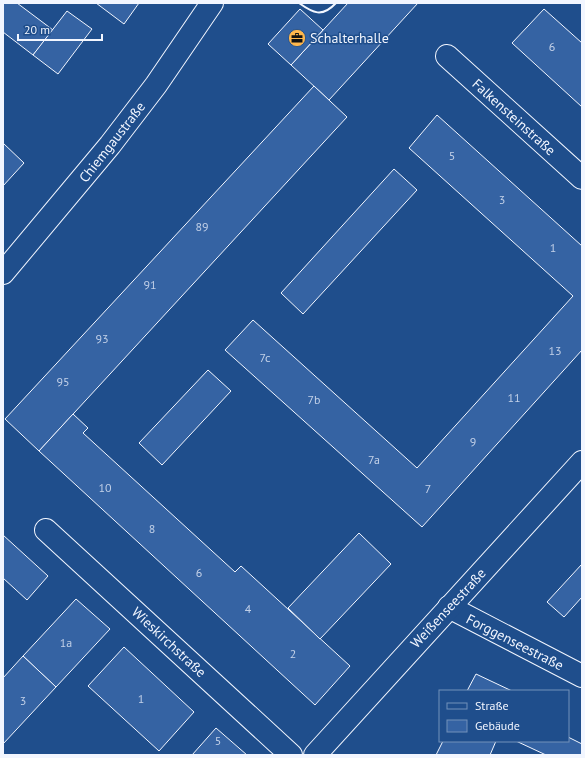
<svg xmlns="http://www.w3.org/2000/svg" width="585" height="758" font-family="'PT Sans',sans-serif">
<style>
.building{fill:#3563a3;stroke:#f2f6ff}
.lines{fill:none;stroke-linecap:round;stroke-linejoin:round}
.street-casing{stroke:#f2f6ff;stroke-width:24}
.primary-casing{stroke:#f2f6ff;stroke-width:24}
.street{stroke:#1f4e8c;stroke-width:22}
.primary{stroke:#1f4e8c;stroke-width:22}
.wall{stroke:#f2f6ff;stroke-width:2}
.labels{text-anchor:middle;stroke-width:3;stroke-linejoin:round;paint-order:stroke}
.number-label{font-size:12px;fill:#c3d1e8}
.poi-label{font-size:14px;fill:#f2f6ff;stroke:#1f4e8c;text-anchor:start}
.street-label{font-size:14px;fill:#f2f6ff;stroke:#1f4e8c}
</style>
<rect width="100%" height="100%" fill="#1f4e8c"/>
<g class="building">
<polygon points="3,3 17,3 53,30 33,55 3,32"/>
<polygon points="96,3 139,3 124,24"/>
<polygon points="348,3 418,3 329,100 291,65"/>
<polygon points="300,9 323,30 291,65 268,44"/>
<polygon points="544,9 582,43 582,107 512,43"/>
<polygon points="67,11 92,29 58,74 33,55"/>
<polygon points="314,86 347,117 39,451 5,419"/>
<polygon points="437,115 582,246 582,350 422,527 225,350 253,320 417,468 573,296 409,148"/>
<polygon points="3,143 24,163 3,186"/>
<polygon points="394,169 417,190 303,314 281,293"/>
<polygon points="208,370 231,391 162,465 139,443"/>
<polygon points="73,414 88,428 83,433 235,572 241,566 350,666 315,705 39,451"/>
<polygon points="359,533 391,564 320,639 288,608"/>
<polygon points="3,535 48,576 27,600 3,578"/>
<polygon points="582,564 582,597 564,617 547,602"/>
<polygon points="76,599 110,629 56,687 23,656"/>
<polygon points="124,647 194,712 159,751 88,686"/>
<polygon points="23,656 56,687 3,744 3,678"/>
<polygon points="476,674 512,691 467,691"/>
<polygon points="216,728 247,755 192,755"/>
<polygon points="568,737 582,744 582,755 546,755 516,741 568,741"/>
<polygon points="443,741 496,741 490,755 436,755"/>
</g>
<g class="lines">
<defs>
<g id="street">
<polyline points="447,56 582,178"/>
<polyline points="46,530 291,755"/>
<polyline points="449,607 582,676"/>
<polyline points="315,755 582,462"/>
</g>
<polyline id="primary" points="3,273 110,145 156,85 212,3"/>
</defs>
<use href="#street" class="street-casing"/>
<use href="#primary" class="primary-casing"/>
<use href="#street" class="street"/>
<use href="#primary" class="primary"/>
<path class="wall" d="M299,3C313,13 322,18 336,3"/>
</g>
<defs>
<symbol id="office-disc" viewBox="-11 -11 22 22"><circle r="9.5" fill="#ffb74d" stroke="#1f4e8c"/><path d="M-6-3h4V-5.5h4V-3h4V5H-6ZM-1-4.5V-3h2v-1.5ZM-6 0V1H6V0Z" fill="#111"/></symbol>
</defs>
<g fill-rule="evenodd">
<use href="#office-disc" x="287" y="28" width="20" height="20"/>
</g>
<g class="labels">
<g class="number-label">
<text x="552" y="51">6</text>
<text x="452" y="160">5</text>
<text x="502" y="204">3</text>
<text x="202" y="231">89</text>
<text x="553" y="252">1</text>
<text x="150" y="289">91</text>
<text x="102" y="343">93</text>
<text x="555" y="355">13</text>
<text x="265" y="362">7c</text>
<text x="63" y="386">95</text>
<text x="514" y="402">11</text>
<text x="314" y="404">7b</text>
<text x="473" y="446">9</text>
<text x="374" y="464">7a</text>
<text x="105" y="492">10</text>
<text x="428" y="493">7</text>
<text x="152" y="533">8</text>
<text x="199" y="577">6</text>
<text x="248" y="613">4</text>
<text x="66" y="647">1a</text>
<text x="293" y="658">2</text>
<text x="141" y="703">1</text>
<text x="23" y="705">3</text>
<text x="218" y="745">5</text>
</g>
<g class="poi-label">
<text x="310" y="43">Schalterhalle</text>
</g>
<g class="street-label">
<text transform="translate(514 117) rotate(42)" y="5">Falkensteinstraße</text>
<text transform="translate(112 142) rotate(-52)" y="5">Chiemgaustraße</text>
<text transform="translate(448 608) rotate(-47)" y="5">Weißenseestraße</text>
<text transform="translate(169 642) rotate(43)" y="5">Wieskirchstraße</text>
<text transform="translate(515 642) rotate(27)" y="5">Forggenseestraße</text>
</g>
</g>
<rect width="585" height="758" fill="none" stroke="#f2f6ff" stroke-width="8"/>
<rect x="439" y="690" width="130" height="52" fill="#1f4e8c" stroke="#7391ba"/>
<rect x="447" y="703" width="20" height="6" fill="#1f4e8c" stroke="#7391ba"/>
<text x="475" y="710" font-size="12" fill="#f2f6ff">Straße</text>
<rect x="447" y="720" width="20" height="12" fill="#3563a3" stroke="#7391ba"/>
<text x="475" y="730" font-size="12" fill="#f2f6ff">Gebäude</text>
<path d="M18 34v6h84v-6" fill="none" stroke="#f2f6ff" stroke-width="2"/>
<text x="24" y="34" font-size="12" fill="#f2f6ff" stroke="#1f4e8c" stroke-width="3" paint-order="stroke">20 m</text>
</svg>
